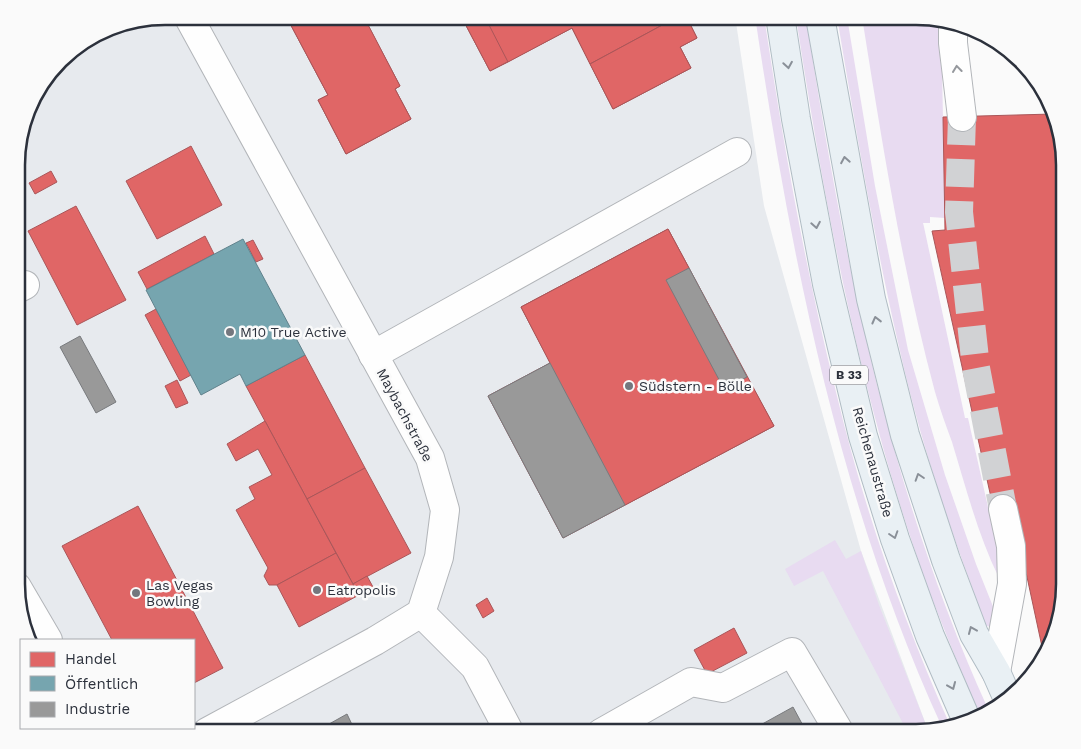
<svg xmlns="http://www.w3.org/2000/svg" width="1081" height="749" font-family="'Work Sans',sans-serif">
<style>
.built{fill:#e7eaee}
.green{fill:#e8dbf1}
.shops{fill:#e06666;stroke:#aa5659}
.public{fill:#76a5af;stroke:#60828c}
.industry{fill:#999;stroke:#787a7d}
.lines{fill:none;stroke-linecap:round;stroke-linejoin:round}
.minor-tunnel{stroke:#d1d2d4;stroke-width:28;stroke-dasharray:28 14;stroke-linecap:butt}
.minor-casing{stroke:#b2b5b9;stroke-width:30}
.major-casing{stroke:#b0bcc4;stroke-width:30}
.minor{stroke:#fefefe;stroke-width:28}
.major{stroke:#e9f0f4;stroke-width:28}
.oneway{stroke:#8a9098}
.oneway2{stroke:#95989d}
.poi-dot{fill:#74777e;stroke:#fafafa;stroke-width:2}
.labels{text-anchor:middle;stroke-width:5;stroke-linejoin:round;paint-order:stroke}
.shield{fill:#fafafa;stroke:#6a6d75;stroke-width:1}
.shield-label{font-size:12px;font-weight:bold;fill:#2c313c}
.poi-label{font-size:14px;fill:#2c313c;stroke:#fafafa;text-anchor:start}
.street-label{font-size:14px;fill:#2c313c;stroke:#fafafa}
.rim{fill:none;stroke:#2c313c;stroke-width:2.5}
</style>
<rect width="100%" height="100%" fill="#fafafa"/>
<polygon class="built" points="165,16 735,16 764,206 861,551 928,730 916,733 155,732 132,728 194,728 194,640 30,640 17,603 17,146 32,99 67,53 108,27"/>
<g class="green">
<path d="M755,16H764C783,142 805,268 836,392C863,506 902,618 950,725L942,727C839,503 791,258 755,16Z"/>
<path d="M796,17H806C843,255 888,490 989,711L982,717C975,707 970,692 965,680C953,652 942,624 931,596C862,409 826,213 796,17Z"/>
<path d="M837,17H847L875,186L908,350L945,475L976,564L994,609L991,628L986,625C952,535 921,445 900,351C874,240 856,129 837,17Z"/>
<path d="M862,17H926L941,20L945,218L930,217V223H923L924,227L965,418H968L990,516L1002,549L999,578C978,535 966,488 952,442C946,426 940,409 935,392C902,269 882,142 862,17Z"/>
<polygon points="835,540 846,559 861,551 879,605 928,730 908,733 823,571 794,586 785,569"/>
</g>
<g class="shops">
<polygon points="286,16 363,16 400,86 395,89 411,119 346,154 318,100 328,95"/>
<polygon points="286,16 366,16 364,17 400,86 395,89 411,119 346,154 318,100 328,95"/>
<polygon points="461,16 500,16 488,23 508,62 490,71"/>
<polygon points="461,16 686,16 697,38 680,47 691,68 613,109 572,28 490,71"/>
<polygon points="500,16 679,16 590,64 572,28 508,62 488,23"/>
<polygon points="679,16 686,16 697,38 680,47 691,68 613,109 590,64"/>
<polygon points="1053,114 1064,155 1064,594 1057,632 1044,656 1012,507 994,511 932,231 945,230 943,117"/>
<polygon points="191,146 222,205 157,239 126,181"/>
<polygon points="51,171 57,182 35,194 29,183"/>
<polygon points="76,206 126,300 77,325 28,231"/>
<polygon points="668,229 689,268 666,280 724,389 747,377 774,426 625,505 521,307"/>
<polygon points="668,229 774,426 563,538 488,396 550,363 521,307"/>
<polygon points="205,236 214,254 147,289 138,272"/>
<polygon points="253,240 263,259 256,262 246,243"/>
<polygon points="156,309 191,375 180,381 145,315"/>
<polygon points="305,355 365,468 307,499 246,386"/>
<polygon points="177,380 188,403 176,408 165,386"/>
<polygon points="265,421 336,553 277,585 269,585 264,576 268,568 236,510 255,499 249,487 272,475 258,449 236,461 227,444"/>
<polygon points="365,468 411,553 353,584 307,499"/>
<polygon points="138,506 223,668 194,683 194,640 112,640 62,546"/>
<polygon points="336,553 359,595 299,627 277,585"/>
<polygon points="367,576 373,587 358,594 353,584"/>
<polygon points="487,598 494,611 483,618 476,605"/>
<polygon points="734,628 747,653 707,674 694,650"/>
</g>
<polygon class="public" points="243,239 305,355 246,386 240,374 201,395 146,290"/>
<g class="industry">
<polygon points="689,268 747,377 724,389 666,280"/>
<polygon points="80,336 116,402 96,413 60,347"/>
<polygon points="550,363 625,505 563,538 488,396"/>
<polygon points="793,707 807,733 746,733"/>
<polygon points="347,714 356,733 313,733"/>
</g>
<g class="lines">
<polyline class="minor-tunnel" points="962,117 959,212 976,368 1003,509"/>
<defs>
<g id="minor">
<polyline points="188,16 430,458 445,510 439,557 421,613 375,641 207,732"/>
<polyline points="953,22 953,43 962,117"/>
<polyline points="17,289 25,285"/>
<polyline points="373,355 737,152"/>
<polyline points="17,587 48,640"/>
<polyline points="421,613 475,667 510,733"/>
<polyline points="996,672 1012,584 1011,546 1003,509"/>
<polyline points="601,733 691,682 723,688 792,652 840,733"/>
</g>
<g id="major">
<polyline points="780,16 796,119 827,284 863,436 895,539 930,636 967,721"/>
<polyline points="820,17 871,299 905,435 946,560 974,634 996,672 1007,697"/>
</g>
</defs>
<use href="#minor" class="minor-casing"/>
<use href="#major" class="major-casing"/>
<use href="#minor" class="minor"/>
<use href="#major" class="major"/>
</g>
<defs><path id="oneway-chevron" d="M-2-3.5L2.5 0L-2 3.5" fill="none" stroke-width="1.6" stroke-linecap="round" stroke-linejoin="round" transform="scale(1.25)"/></defs>
<g class="oneway">
<use href="#oneway-chevron" transform="translate(788 65) rotate(81)"/>
<use href="#oneway-chevron" transform="translate(845 160) rotate(-100)"/>
<use href="#oneway-chevron" transform="translate(816 225) rotate(80)"/>
<use href="#oneway-chevron" transform="translate(876 320) rotate(-104)"/>
<use href="#oneway-chevron" transform="translate(919 477) rotate(-108)"/>
<use href="#oneway-chevron" transform="translate(894 535) rotate(72)"/>
<use href="#oneway-chevron" transform="translate(972 630) rotate(-113)"/>
<use href="#oneway-chevron" transform="translate(952 686) rotate(67)"/>
</g>
<use class="oneway2" href="#oneway-chevron" transform="translate(957 69) rotate(-97)"/>
<g class="poi-dot">
<circle cx="230" cy="332" r="5"/>
<circle cx="629" cy="386" r="5"/>
<circle cx="317" cy="590" r="5"/>
<circle cx="136" cy="593" r="5"/>
</g>
<g class="labels">
<rect class="shield" x="830" y="365.5" width="38" height="19" rx="4"/>
<g class="shield-label">
<text x="849" y="379">B 33</text>
</g>
<g class="poi-label">
<text x="240" y="337">M10 True Active</text>
<text x="639" y="391">Südstern - Bölle</text>
<text x="146" y="590">Las Vegas<tspan x="146" dy="16">Bowling</tspan></text>
<text x="327" y="595">Eatropolis</text>
</g>
<g class="street-label">
<text transform="translate(405 415) rotate(62)" y="5">Maybachstraße</text>
<text transform="translate(873 462) rotate(74)" y="5">Reichenaustraße</text>
</g>
</g>
<path d="M0 0H1081V749H0ZM165 25H916A140 140 0 0 1 1056 165V584A140 140 0 0 1 916 724H165A140 140 0 0 1 25 584V165A140 140 0 0 1 165 25Z" fill="#fafafa" fill-rule="evenodd"/>
<path class="rim" d="M165 25H916A140 140 0 0 1 1056 165V584A140 140 0 0 1 916 724H165A140 140 0 0 1 25 584V165A140 140 0 0 1 165 25Z"/>
<rect x="20" y="639" width="175" height="90" fill="#fafafa" stroke="#a8aaae"/>
<rect x="30" y="652" width="25" height="15" fill="#e06666" stroke="#a8aaae"/>
<text x="65" y="664" font-size="15" fill="#2c313c">Handel</text>
<rect x="30" y="676" width="25" height="15" fill="#76a5af" stroke="#a8aaae"/>
<text x="65" y="689" font-size="15" fill="#2c313c">Öffentlich</text>
<rect x="30" y="702" width="25" height="15" fill="#999999" stroke="#a8aaae"/>
<text x="65" y="714" font-size="15" fill="#2c313c">Industrie</text>
</svg>
